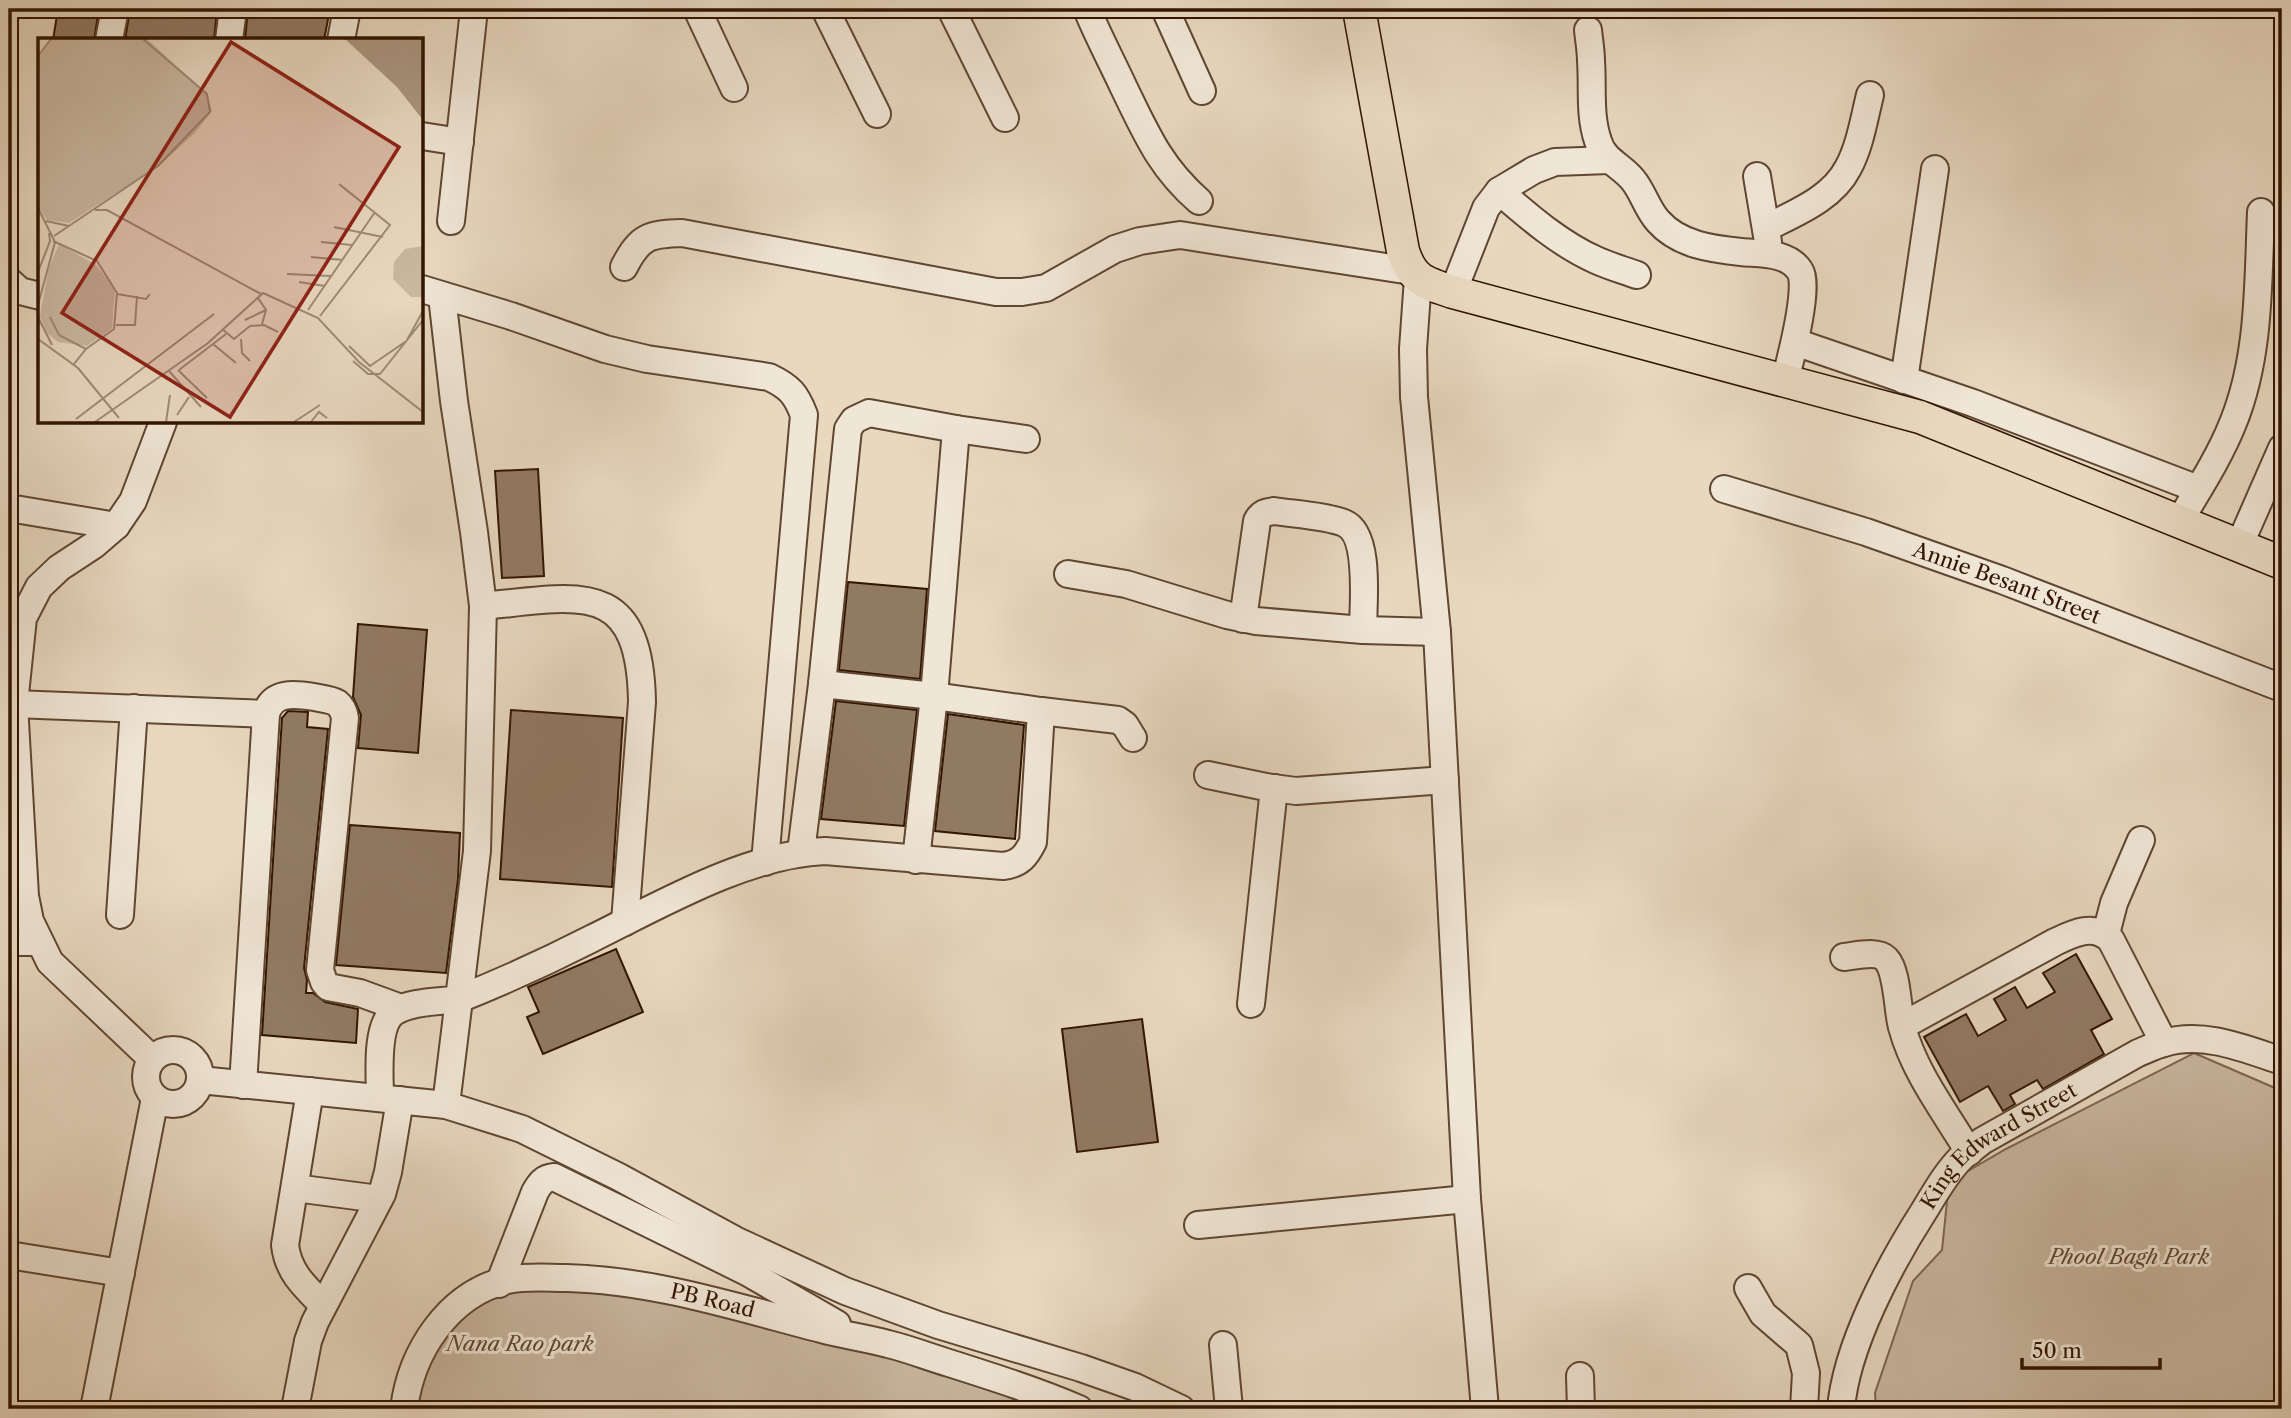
<svg xmlns="http://www.w3.org/2000/svg" width="2291" height="1418" font-family="'Libre Caslon Text',serif">
<style>
.green{fill:#c9b7a0;stroke:#7e6650;stroke-width:2}
.building{fill:#917a64;stroke:#321501;stroke-width:2}
.lines{fill:none;stroke-linecap:round;stroke-linejoin:round}
.minor-casing{stroke:#604631;stroke-width:30}
.major-casing{stroke:#321501;stroke-width:35}
.minor{stroke:#f0e6d6;stroke-width:26}
.major{stroke:#e8d8c0;stroke-width:32}
.labels{text-anchor:middle;stroke-width:6;stroke-linejoin:round;paint-order:stroke}
.street-label{font-size:21px;fill:#321501;stroke:#f0e6d6}
.park-label{font-size:21px;font-style:italic;fill:#5f4631;stroke:#f0e6d6}
.inset-road{fill:none;stroke:#9f8a74;stroke-width:2}
.view{fill:#8f2418;fill-opacity:0.15;stroke:#8f2418;stroke-width:3.5}
.inset-edge{fill:none;stroke:#321501;stroke-width:3.5}
</style>
<rect width="100%" height="100%" fill="#e8d8c0"/>
<filter id="stains"><feTurbulence type="fractalNoise" baseFrequency=".00286" numOctaves="4"/><feColorMatrix values="0 0 0 0 .2 0 0 0 0 .09 0 0 0 0 .02 0 0 0 .5 -.17"/></filter>
<radialGradient id="worn" r=".72"><stop offset=".6" stop-color="#630" stop-opacity="0"/><stop offset="1" stop-color="#630" stop-opacity=".3"/></radialGradient>
<g class="green">
<polygon points="2194,1053 2282,1091 2282,1409 1876,1409 1875,1393 1913,1281 1942,1250 1949,1182 2006,1149"/>
<polygon points="494,1277 704,1291 1073,1409 400,1409 408,1366"/>
</g>
<g class="building">
<polygon points="58,9 99,9 94,40 53,40"/>
<polygon points="130,9 217,9 214,40 125,40"/>
<polygon points="248,9 330,9 324,40 245,40"/>
<polygon points="538,469 544,576 502,578 495,471"/>
<polygon points="848,582 927,589 920,679 839,670"/>
<polygon points="358,624 427,630 418,753 358,748 361,715 353,697"/>
<polygon points="836,701 917,710 904,826 821,819"/>
<polygon points="511,710 623,718 612,887 500,879"/>
<polygon points="288,711 308,712 307,727 328,729 304,968 307,980 306,993 313,993 325,1002 358,1009 356,1043 262,1035 282,718"/>
<polygon points="948,714 1024,725 1015,839 935,831"/>
<polygon points="350,825 460,833 458,879 446,973 336,965"/>
<polygon points="616,949 643,1012 543,1054 527,1017 539,1012 528,987"/>
<polygon points="2076,954 2112,1019 2091,1030 2104,1054 2043,1089 2037,1080 2010,1095 2015,1104 2003,1111 1988,1086 1960,1102 1924,1037 1966,1014 1978,1036 2006,1020 1994,999 2015,987 2027,1008 2055,992 2043,973"/>
<polygon points="1142,1019 1158,1142 1077,1152 1062,1029"/>
</g>
<g class="lines">
<defs>
<g id="minor">
<polyline points="697,9 734,88"/>
<polyline points="825,9 877,114"/>
<polyline points="951,9 1005,118"/>
<path d="M1087,9C1098,36 1112,62 1124,88C1146,133 1160,167 1199,201"/>
<polyline points="1165,9 1202,91"/>
<path d="M1588,30C1589,40 1591,51 1591,61C1593,88 1589,115 1598,141C1604,161 1621,165 1633,180C1643,192 1647,209 1658,221C1679,245 1712,249 1741,252C1761,254 1788,252 1800,271C1810,286 1790,361 1785,381"/>
<polyline points="109,40 115,9"/>
<polyline points="229,40 233,9"/>
<polyline points="341,40 347,9"/>
<polyline points="422,136 460,142"/>
<polyline points="1757,176 1768,242"/>
<path d="M1499,191C1529,217 1560,244 1596,260C1609,266 1623,270 1637,275"/>
<polyline points="451,221 474,9"/>
<path d="M1766,228C1795,213 1832,199 1848,168C1860,146 1864,119 1870,95"/>
<path d="M624,267C640,236 649,234 682,233L996,292H1022L1046,288L1115,249L1140,241L1180,235L1411,271"/>
<polyline points="1418,278 1413,349 1414,397 1437,632 1467,1199 1485,1409"/>
<polyline points="9,281 20,291 40,296"/>
<path d="M422,289L511,316L605,349L647,359L769,377C790,387 796,394 804,415L765,862"/>
<polyline points="1453,292 1486,208 1499,191 1534,170 1555,162 1609,160"/>
<polyline points="1795,342 1973,403 2198,489"/>
<polyline points="1904,380 1935,169"/>
<path id="s1" d="M1724,489L1866,532L2002,580L2282,688"/>
<polyline points="9,508 116,526"/>
<path d="M2179,522C2198,490 2219,458 2233,423C2260,357 2258,282 2261,212"/>
<polyline points="2239,546 2282,448"/>
<polyline points="1068,574 1126,584 1227,615 1256,621 1363,630 1437,632"/>
<path d="M483,606C578,597 640,577 642,702L625,922"/>
<path d="M1243,619L1257,521C1261,513 1266,512 1274,511C1293,514 1327,516 1344,523C1371,534 1363,604 1363,630"/>
<polyline points="822,684 848,429 854,420 869,413 956,429"/>
<polyline points="14,704 266,714"/>
<polyline points="1041,711 1118,720 1125,725 1133,738"/>
<polyline points="1208,775 1266,787 1296,791 1445,780"/>
<path d="M801,852L822,684L934,696L1041,711L1033,842C1026,856 1020,864 1003,866L825,851C747,854 660,905 591,939C548,961 504,981 459,999L446,1105L522,1129L619,1177L735,1240L845,1291L938,1325L1081,1368L1135,1387L1181,1409"/>
<polyline points="916,860 934,696 956,429 1026,439"/>
<polyline points="120,915 134,708"/>
<polyline points="2106,934 2114,903 2141,840"/>
<polyline points="9,942 39,942"/>
<path d="M1844,957C1855,956 1877,950 1886,959C1898,972 1897,1009 1902,1027C1914,1072 1945,1112 1969,1152"/>
<polyline points="1251,1004 1274,788"/>
<path d="M1902,1026L2055,942C2074,933 2094,923 2111,940L2164,1043"/>
<circle cx="173" cy="1077" r="27"/>
<polyline points="152,1059 50,962 30,921 25,896 14,704 23,618 39,587 59,568 94,545 116,526 133,501 163,422"/>
<polyline points="200,1080 446,1105"/>
<path d="M243,1085L266,714C272,691 295,694 314,697C322,699 330,699 337,703C342,707 344,712 345,718L320,970L324,982L328,987L360,993L401,1008"/>
<path d="M310,1091L285,1245C288,1272 305,1287 323,1305"/>
<path d="M380,1098C380,1077 375,1025 394,1012C411,1001 439,1002 459,999L477,851L483,606L474,532L454,401L442,296"/>
<polyline points="295,1188 379,1199"/>
<polyline points="1198,1225 1467,1199"/>
<polyline points="9,1255 121,1273"/>
<path d="M499,1284L535,1192C540,1183 544,1178 554,1177L747,1272L837,1324"/>
<polyline points="1748,1288 1763,1314 1799,1345 1806,1373 1804,1409"/>
<polyline points="1223,1345 1229,1409"/>
<polyline points="1580,1376 1581,1409"/>
<polyline points="94,1409 155,1098"/>
<polyline points="295,1409 308,1341 315,1322 382,1194 388,1172 400,1100"/>
<path id="s2" d="M404,1409C411,1352 448,1294 507,1280C526,1276 547,1278 566,1278C653,1280 736,1307 821,1329C843,1335 866,1338 888,1344C909,1349 929,1357 949,1363C993,1377 1037,1391 1079,1409"/>
<path id="s3" d="M1841,1409C1846,1346 1890,1264 1924,1211C1935,1193 1946,1173 1961,1158C1967,1152 1975,1147 1982,1141L2138,1053C2146,1050 2155,1045 2164,1043C2204,1031 2245,1049 2282,1061"/>
</g>
<path id="major" d="M1359,9L1403,251C1412,280 1425,283 1453,292L1920,417L2282,563"/>
</defs>
<use href="#minor" class="minor-casing"/>
<use href="#major" class="major-casing"/>
<use href="#minor" class="minor"/>
<use href="#major" class="major"/>
</g>
<g class="labels">
<g class="street-label">
<text dy="7" stroke="none"><textPath href="#s1" startOffset="298">Annie Besant Street</textPath></text>
<text dy="7" stroke="none"><textPath href="#s3" startOffset="318">King Edward Street</textPath></text>
<text dy="7" stroke="none"><textPath href="#s2" startOffset="383">PB Road</textPath></text>
</g>
<g class="park-label">
<text x="2129" y="1264">Phool Bagh Park</text>
<text x="520" y="1351">Nana Rao park</text>
</g>
</g>
<g transform="translate(38 38)">
<rect width="385" height="385" fill="#e8d8c0"/>
<path d="M12,1H109L169,56L174,73L156,96L122,127L31,185L9,182L0,169V18ZM21,206L58,227L77,252L74,290L49,308L20,304L9,295L2,278L11,230ZM385,208V259H373L355,241L356,224L367,211Z" fill="#c9b7a0"/>
<path d="M307,1H385V82L359,49Z" fill="#aa967f"/>
<path class="inset-road" d="M0,18L13,1M0,170L17,204L0,267M57,172H69L223,256M8,183L31,188M296,189L345,199M16,198L120,128L172,74L169,56L105,1M15,203L59,223L79,255L76,291L48,311L36,326M283,204L314,207M273,219L305,222M0,234L12,203L11,195M249,236L293,238M261,244L287,248M79,256L108,261L112,256M220,260L228,272L224,286M270,272L337,174M282,278L352,187L301,146M0,279L14,307M12,279L21,297L48,311M207,282L228,272M78,287H97L99,258M184,291L196,301L212,288L226,287L240,294M0,301L40,330L81,380M203,301L204,315L212,323M369,302L385,273M175,306L198,325M311,308L332,328L367,304M315,323L330,336H342L385,282M140,332L169,360M141,332L188,296M131,333L163,369M139,377L151,359M38,381L176,276M57,384L170,305L225,255L280,280L321,324L385,374M128,384L132,357M256,384L282,367M273,384L281,374L289,380"/>
<path class="view" d="M193,4L361,109L192,379L24,275Z"/>
<rect width="385" height="385" class="inset-edge"/>
</g>
<rect width="2291" height="1418" fill="none" stroke="#e8d8c0" stroke-width="35"/>
<rect x="10" y="10" width="2270" height="1397" fill="none" stroke="#321501" stroke-width="3.5"/>
<rect x="18" y="18" width="2256" height="1383" fill="none" stroke="#321501" stroke-width="2"/>
<path d="M2022 1358v10h138v-10" fill="none" stroke="#321501" stroke-width="3.5"/>
<text x="2032" y="1358" font-size="21" fill="#321501" stroke="#f0e6d6" stroke-width="5" paint-order="stroke">50 m</text>
<rect width="100%" height="100%" filter="url(#stains)"/>
<rect width="100%" height="100%" fill="url(#worn)"/>
</svg>
